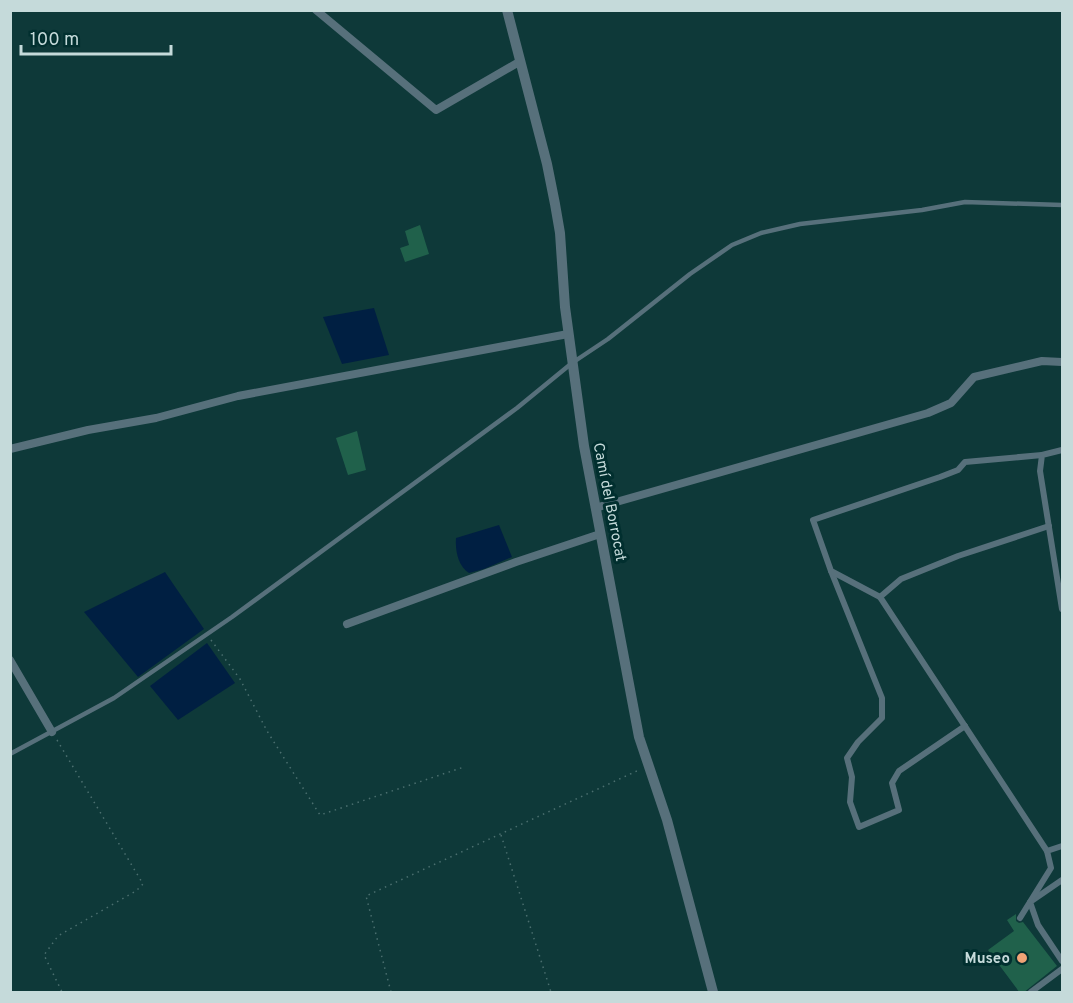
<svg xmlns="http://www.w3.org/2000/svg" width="1073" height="1003" font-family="Overpass,sans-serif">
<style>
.water{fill:#001f42}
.building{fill:#20614b}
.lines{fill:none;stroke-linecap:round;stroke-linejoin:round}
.path{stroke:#4b6f6f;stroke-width:1.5;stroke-dasharray:1.5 4.5;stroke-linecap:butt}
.service{stroke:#57707b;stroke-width:4.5}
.pedestrian{stroke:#57707b;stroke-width:6}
.minor{stroke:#57707b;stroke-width:8}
.tertiary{stroke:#57707b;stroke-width:10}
.poi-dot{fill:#efa376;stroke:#012f2f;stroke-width:2}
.labels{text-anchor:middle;stroke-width:6;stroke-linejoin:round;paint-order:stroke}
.street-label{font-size:15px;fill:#c5dada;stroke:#012f2f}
.poi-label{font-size:15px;font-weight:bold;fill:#c5dada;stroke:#012f2f;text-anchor:end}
</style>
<rect width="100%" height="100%" fill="#0e3939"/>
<g class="water">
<polygon points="374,308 389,355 342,364 323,317"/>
<path d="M499,525L512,557L484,569L469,573C458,566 455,550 456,538Z"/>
<polygon points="165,572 204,629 138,677 84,612"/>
<polygon points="207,643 235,683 178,720 150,686"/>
</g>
<g class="building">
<polygon points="420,225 429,254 405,262 400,248 409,245 405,231"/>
<polygon points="357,431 366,470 348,475 336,438"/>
<polygon points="1016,914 1016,921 1019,923 1023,922 1057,966 1023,993 1020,993 988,950 1014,931 1007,920"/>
</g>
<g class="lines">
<g class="path">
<polyline points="211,640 240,679 267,731 320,815 464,767"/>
<polyline points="57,740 143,884 136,891 58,936 44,955 62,992"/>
<polyline points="501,835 551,992"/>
<polyline points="391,992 366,896 639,770"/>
</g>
<polyline class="service" points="10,754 114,698 232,617 517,408 572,363 608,339 690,274 732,245 761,233 800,224 922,210 965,202 1062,205"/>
<g class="pedestrian">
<polyline points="1062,450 1042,455 1040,471 1062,609"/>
<polyline points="831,571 882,698 882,718 858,742 847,758 852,777 850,802 859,827 899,810 892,783 899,771 965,726"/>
<polyline points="880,597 831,571 813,520 940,477 958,470 965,462 1042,455"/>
<polyline points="1047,851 880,597 901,579 958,556 1049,526"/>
<polyline points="1062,880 1030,902 1038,925 1062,961"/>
<polyline points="1020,918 1051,868 1047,851 1062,846"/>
<polyline points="1031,992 1062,969"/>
</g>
<g class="minor">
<polyline points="316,10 436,110 519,62"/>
<polyline points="10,449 88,430 156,418 238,396 568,334"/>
<polyline points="595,508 928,413 951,403 974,377 1042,361 1062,362"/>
<polyline points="347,624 516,562 600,534"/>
<polyline points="10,660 52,732"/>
</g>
<polyline class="tertiary" points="507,10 547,164 555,204 560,233 565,307 584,446 639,737 667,820 713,992"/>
</g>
<circle class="poi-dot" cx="1022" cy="958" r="6"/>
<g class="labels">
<g class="street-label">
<text transform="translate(610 502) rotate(79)" y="5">Camí del Borrocat</text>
</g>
<g class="poi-label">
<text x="1010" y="963">Museo</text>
</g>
</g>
<rect width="1073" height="1003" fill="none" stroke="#c5dada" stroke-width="24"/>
<path d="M21 45v9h150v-9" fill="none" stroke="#c5dada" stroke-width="3"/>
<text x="30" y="45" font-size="18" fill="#c5dada" stroke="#012f2f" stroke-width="4.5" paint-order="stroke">100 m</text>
</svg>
